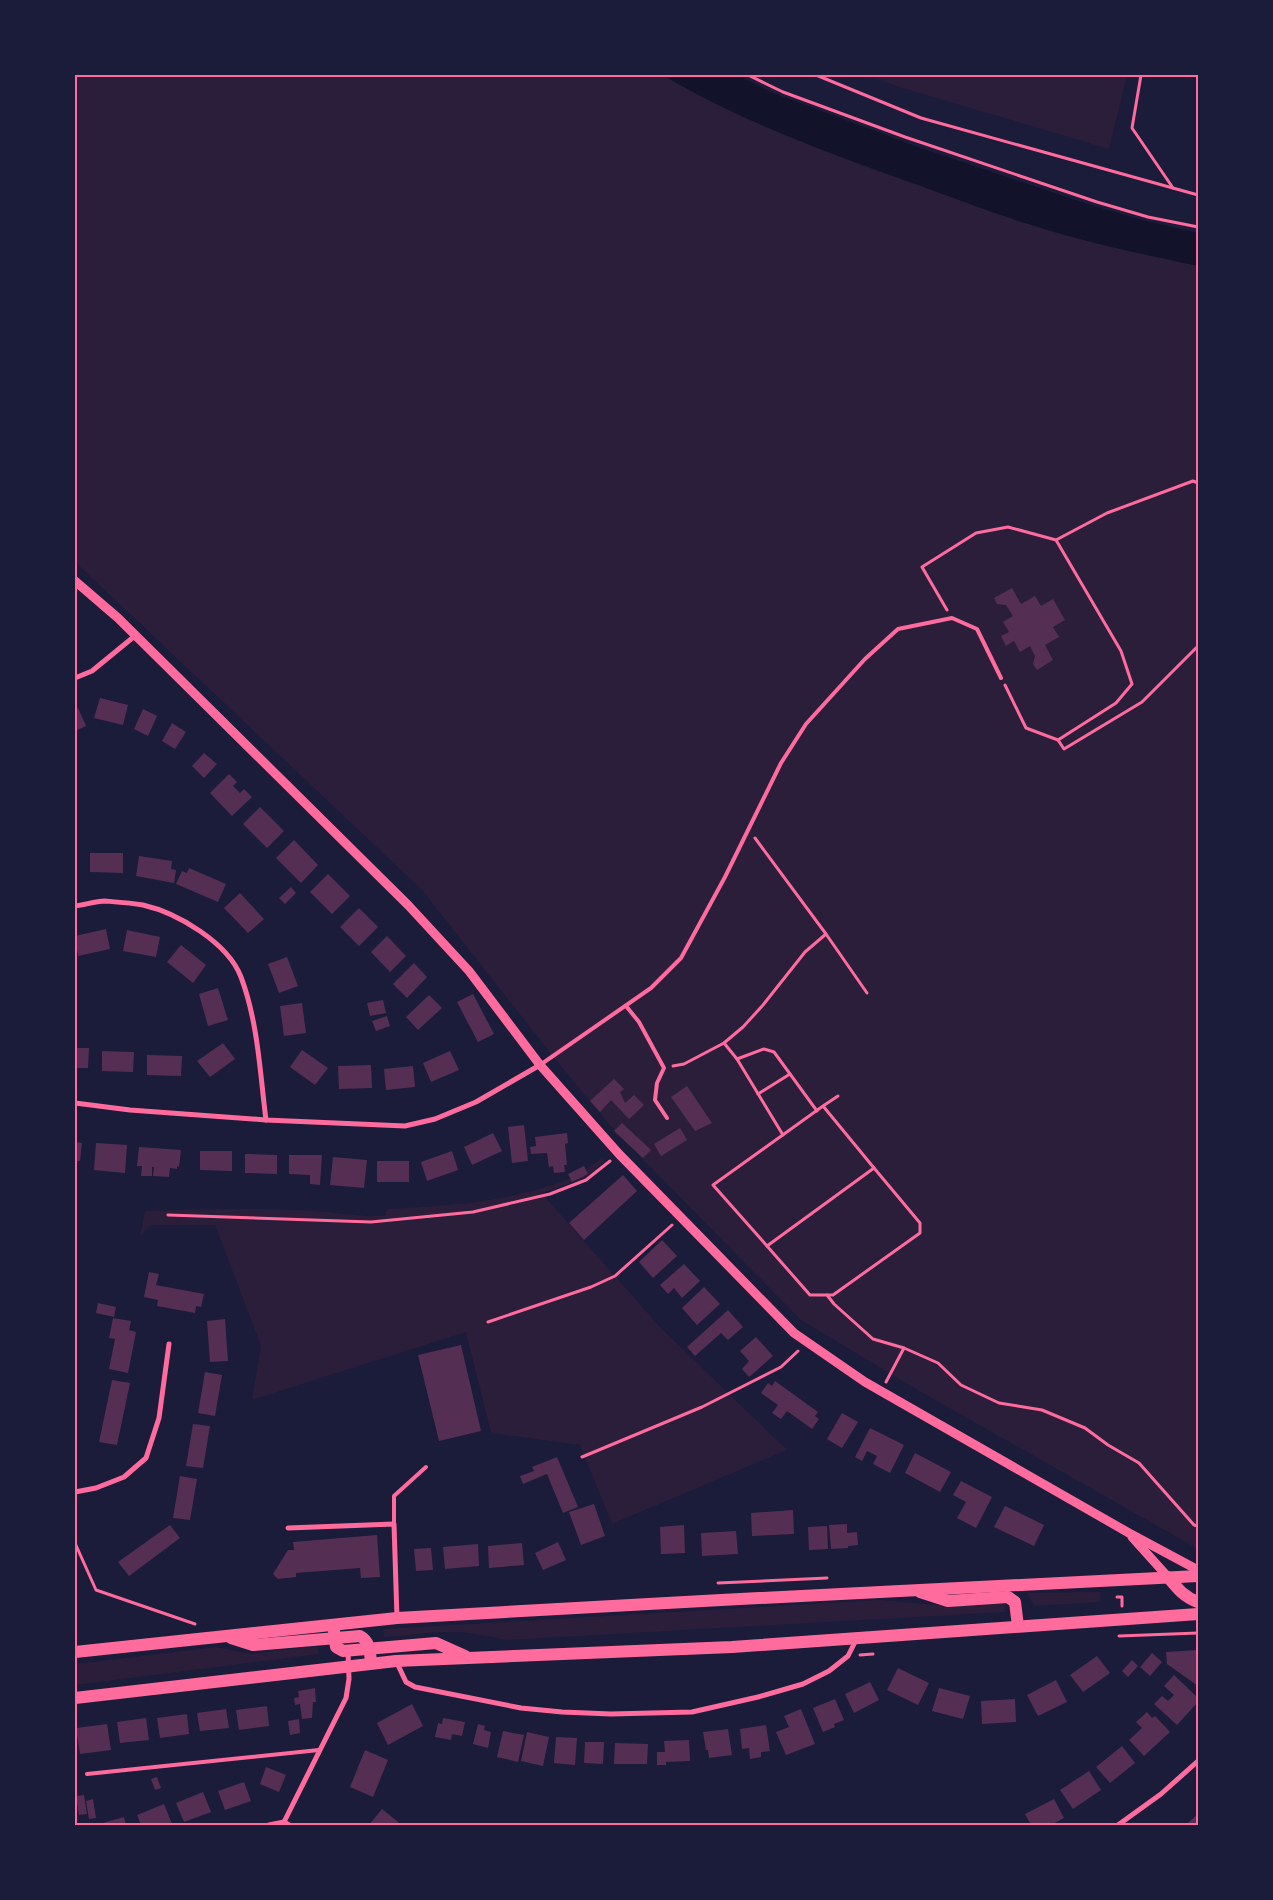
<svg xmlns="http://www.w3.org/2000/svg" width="1273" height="1900" font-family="'Playfair Display',serif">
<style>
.green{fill:#2a1e3b}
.water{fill:#12122b}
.building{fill:#542f53}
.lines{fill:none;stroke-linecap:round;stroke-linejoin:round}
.path{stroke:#ff6b9d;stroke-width:3}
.service{stroke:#ff6b9d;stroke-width:4}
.minor{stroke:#ff6b9d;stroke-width:5}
.tertiary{stroke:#ff6b9d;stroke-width:9}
.primary{stroke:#ff6b9d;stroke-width:12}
.neatline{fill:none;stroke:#ff6b9d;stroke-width:2}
</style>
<rect width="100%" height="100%" fill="#1b1b3a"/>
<g class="green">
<path d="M75,75H663C733,117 811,146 887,174C939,192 991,213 1044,229C1094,244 1147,255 1198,266V1549L914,1388L801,1320L612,1128L555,1059L422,890L75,562Z"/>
<polygon points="868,75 1127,75 1109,149 896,86"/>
<path d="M602,1158L605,1162L584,1178L538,1195L546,1198L660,1327L787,1450L612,1524L580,1445L491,1433L466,1332L252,1400L261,1346L215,1225H151L140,1236L145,1211C196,1209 247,1208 298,1210C327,1211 356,1217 385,1216L387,1209C448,1206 509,1202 566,1180C578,1175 591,1165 602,1158Z"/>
<polygon points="1100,1592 1100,1602 1034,1606 1027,1593"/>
<polygon points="880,1600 949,1606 1005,1604 1005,1612 508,1640 462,1632 440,1632 384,1637 384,1629"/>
<polygon points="317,1646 319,1654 75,1685 75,1664 216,1647 251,1654"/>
</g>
<path class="water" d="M663,75H737L773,93L915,146L1081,202L1138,219L1198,233V266C1147,255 1094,244 1044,229C991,213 939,192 887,174C811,146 733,117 663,75Z"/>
<g class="building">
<polygon points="1012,588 1021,604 1035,596 1041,606 1053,599 1065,620 1053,627 1059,637 1045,645 1053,660 1037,670 1033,664 1035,656 1030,646 1020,652 1014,641 1006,646 1001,636 1009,632 1003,622 1013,616 1006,605 997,604 994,598"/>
<polygon points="100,698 128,705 123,725 94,718"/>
<polygon points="78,708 86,726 75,731 75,709"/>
<polygon points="143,709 157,716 148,736 134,729"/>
<polygon points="172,723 186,732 175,749 162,741"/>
<polygon points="204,753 217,764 204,778 192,766"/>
<polygon points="229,774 237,782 233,786 240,793 244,789 252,797 232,816 210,793"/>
<polygon points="260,807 284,831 267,848 243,824"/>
<polygon points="294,840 318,865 301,883 276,858"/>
<polygon points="90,853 123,853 123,873 90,872"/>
<polygon points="139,856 172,861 171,869 176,870 174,883 136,876"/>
<polygon points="189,868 226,884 218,902 176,884 182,871 187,873"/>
<polygon points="328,874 350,896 332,914 310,892"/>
<polygon points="291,887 296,893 285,904 279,898"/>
<polygon points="240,893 264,919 248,933 224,908"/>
<polygon points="359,908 378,927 359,946 340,927"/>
<polygon points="106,929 110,949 78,956 75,936"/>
<polygon points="127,930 160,937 156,957 123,951"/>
<polygon points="387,936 406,956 390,972 371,952"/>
<polygon points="181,945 206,965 193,983 167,962"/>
<polygon points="287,957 298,986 279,993 268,964"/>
<polygon points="414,963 427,977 407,998 393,984"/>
<polygon points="218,988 228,1020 208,1026 199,994"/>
<polygon points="473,994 494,1034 478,1042 457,1002"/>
<polygon points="429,995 442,1008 418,1030 406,1017"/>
<polygon points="383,1000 386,1013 370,1016 367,1003"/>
<polygon points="302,1003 306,1033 284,1036 280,1006"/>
<polygon points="387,1016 390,1026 376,1031 372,1021"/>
<polygon points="223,1043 235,1059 210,1077 197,1061"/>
<polygon points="75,1048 89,1048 88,1068 75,1068"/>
<polygon points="302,1050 328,1068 315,1085 290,1067"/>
<polygon points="102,1051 134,1052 133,1072 102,1071"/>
<polygon points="450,1051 459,1070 431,1082 423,1063"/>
<polygon points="147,1055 182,1056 181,1076 147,1075"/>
<polygon points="371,1065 372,1088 339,1089 338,1066"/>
<polygon points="413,1066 415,1087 386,1090 384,1069"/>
<polygon points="614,1079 624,1089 620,1092 625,1103 634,1095 644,1105 629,1119 611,1100 600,1112 590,1101"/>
<polygon points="687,1086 712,1123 695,1131 671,1097"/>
<polygon points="622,1123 651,1150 643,1158 614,1131"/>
<polygon points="524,1125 528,1161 512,1163 508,1127"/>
<polygon points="680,1128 687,1140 661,1156 654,1144"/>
<polygon points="493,1133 502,1151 472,1165 464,1147"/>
<polygon points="567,1133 568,1143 565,1144 567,1165 564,1165 565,1172 554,1173 553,1166 549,1167 547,1153 531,1154 530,1147 536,1146 535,1137"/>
<polygon points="75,1142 82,1143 80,1161 75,1161"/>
<polygon points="96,1143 127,1145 125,1173 94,1170"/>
<polygon points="139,1147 181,1150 179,1167 177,1166 177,1169 170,1168 169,1177 153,1176 154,1167 152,1167 152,1176 141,1176 142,1166 137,1166"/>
<polygon points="200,1151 232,1151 232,1171 200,1170"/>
<polygon points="452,1151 458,1170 427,1181 421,1162"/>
<polygon points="245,1154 277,1155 277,1174 245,1173"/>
<polygon points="289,1155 322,1155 320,1185 310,1184 310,1175 289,1174"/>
<polygon points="333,1157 367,1160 364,1188 330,1185"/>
<rect x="377" y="1161" width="32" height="21"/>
<polygon points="584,1166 588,1174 572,1182 568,1174"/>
<polygon points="623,1175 637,1191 584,1240 569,1223"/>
<polygon points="662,1240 677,1256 653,1278 639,1262"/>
<polygon points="684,1264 700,1281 682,1298 674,1288 668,1294 660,1285"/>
<polygon points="149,1272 159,1274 156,1285 204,1294 201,1307 196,1306 195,1313 157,1306 158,1300 144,1297"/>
<polygon points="704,1287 720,1304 697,1325 682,1308"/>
<polygon points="98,1303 116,1307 114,1317 96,1313"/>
<polygon points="728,1310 743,1327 728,1340 721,1333 695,1356 687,1347"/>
<polygon points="113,1318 131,1321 129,1330 136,1332 128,1373 109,1369 115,1339 109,1338"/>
<polygon points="225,1319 228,1361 210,1362 207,1321"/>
<polygon points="756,1337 773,1356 749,1377 742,1369 749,1361 740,1351"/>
<polygon points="461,1345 481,1431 439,1441 418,1355"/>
<polygon points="205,1372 222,1375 215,1416 198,1413"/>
<polygon points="112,1380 130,1383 117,1445 99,1442"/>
<polygon points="775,1381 818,1412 815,1416 819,1419 812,1429 787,1411 781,1419 772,1413 778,1405 761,1393 768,1383 772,1386"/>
<polygon points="842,1413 858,1422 842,1448 827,1439"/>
<polygon points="193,1424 210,1426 203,1468 186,1466"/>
<polygon points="870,1428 904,1445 890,1473 873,1464 877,1456 867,1451 862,1461 855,1457"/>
<polygon points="915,1453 951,1472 940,1492 905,1473"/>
<polygon points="557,1457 578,1507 563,1513 547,1474 523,1484 520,1476 534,1471 532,1467"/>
<polygon points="180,1476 197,1479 190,1520 173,1518"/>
<polygon points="961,1481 992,1497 976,1528 957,1518 966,1502 953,1495"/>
<polygon points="594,1504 605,1536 581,1545 569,1512"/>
<polygon points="1005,1506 1044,1525 1034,1546 994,1527"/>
<polygon points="793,1510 794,1534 752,1536 751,1513"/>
<polygon points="847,1524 847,1533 857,1532 858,1545 848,1546 848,1548 831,1549 829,1525"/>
<polygon points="170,1525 180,1538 129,1576 118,1562"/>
<polygon points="684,1525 685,1553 661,1554 660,1527"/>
<polygon points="827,1526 828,1549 809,1550 808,1527"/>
<polygon points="736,1531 738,1554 702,1556 701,1533"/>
<polygon points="377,1535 380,1577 361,1578 360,1568 296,1573 296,1577 278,1579 273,1574 288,1550 294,1550 293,1542"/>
<polygon points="558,1542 566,1560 543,1570 535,1553"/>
<polygon points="522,1543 524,1565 489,1568 488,1546"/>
<polygon points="478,1544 479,1566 445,1569 443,1547"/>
<polygon points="431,1548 433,1570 416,1571 414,1549"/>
<polygon points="1198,1650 1198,1686 1167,1664 1166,1652"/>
<polygon points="1152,1653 1162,1662 1150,1676 1140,1667"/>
<polygon points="1097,1656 1110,1673 1083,1692 1070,1675"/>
<polygon points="1132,1660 1138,1666 1128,1677 1122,1671"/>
<polygon points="898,1668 929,1683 918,1705 887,1690"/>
<polygon points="1174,1675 1198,1698 1198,1702 1177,1725 1154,1704 1162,1696 1168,1701 1174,1695 1164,1686"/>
<polygon points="1056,1680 1067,1702 1038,1716 1027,1695"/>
<polygon points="870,1682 879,1700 854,1713 845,1694"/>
<polygon points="315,1688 316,1702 313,1702 312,1718 302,1719 300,1704 295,1705 294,1698 299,1697 298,1691"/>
<polygon points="939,1688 970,1696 963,1719 932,1711"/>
<polygon points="835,1699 844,1720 834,1724 835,1727 823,1732 813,1708"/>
<polygon points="1015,1699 1016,1722 982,1724 981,1701"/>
<polygon points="412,1704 423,1726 388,1745 377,1723"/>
<polygon points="267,1706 269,1726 239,1730 236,1710"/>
<polygon points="226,1709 229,1728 200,1731 197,1713"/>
<polygon points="801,1709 815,1744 786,1755 776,1732 789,1727 784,1716"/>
<polygon points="1147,1712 1152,1718 1155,1716 1170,1732 1144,1756 1129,1740 1142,1728 1136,1722"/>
<polygon points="187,1714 189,1734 160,1738 157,1718"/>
<polygon points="146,1718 149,1740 120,1743 117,1722"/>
<polygon points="443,1718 465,1722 462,1736 452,1734 451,1740 435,1737 438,1723 442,1724"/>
<polygon points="299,1719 300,1733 290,1735 288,1721"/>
<polygon points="107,1724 111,1750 80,1754 76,1728"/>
<polygon points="478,1724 485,1726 484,1730 491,1732 488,1748 473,1744"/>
<polygon points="766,1725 770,1751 761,1752 761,1757 750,1759 749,1748 742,1749 740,1729"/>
<polygon points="728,1729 732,1755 709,1758 708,1750 706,1750 703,1732"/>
<polygon points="503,1731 524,1735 518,1762 497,1757"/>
<polygon points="527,1732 549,1737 543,1766 521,1761"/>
<polygon points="556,1737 577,1738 575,1765 554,1763"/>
<polygon points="689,1740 690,1761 666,1762 666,1765 657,1765 657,1752 665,1752 664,1741"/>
<polygon points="585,1742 604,1742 603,1764 584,1763"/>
<polygon points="615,1743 648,1744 647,1764 614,1764"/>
<polygon points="1122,1746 1135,1763 1110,1783 1096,1767"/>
<polygon points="365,1750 388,1760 373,1797 350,1787"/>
<polygon points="266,1767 286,1775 279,1792 260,1784"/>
<polygon points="1089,1771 1101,1790 1073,1809 1060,1790"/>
<polygon points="157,1777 161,1788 155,1790 151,1779"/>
<polygon points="244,1782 251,1801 225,1810 218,1791"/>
<polygon points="203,1792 211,1812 184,1822 176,1803"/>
<polygon points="84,1795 87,1814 79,1815 76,1796"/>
<polygon points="93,1799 96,1818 89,1819 86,1801"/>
<polygon points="1054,1799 1064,1818 1051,1825 1031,1825 1025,1814"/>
<polygon points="164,1804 172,1824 141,1825 137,1815"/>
<polygon points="382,1809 397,1821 401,1825 369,1825"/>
<polygon points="1198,1814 1198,1825 1186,1825 1189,1822"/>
<polygon points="124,1817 126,1825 99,1825 99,1824"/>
</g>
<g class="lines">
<g class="path">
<polyline points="748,75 783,92 905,137 1097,202 1148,217 1198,227"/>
<polyline points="816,75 921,118 1198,195"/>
<polyline points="1141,75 1132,128 1173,188"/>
<polyline points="1056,540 1107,513 1193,481 1198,483"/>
<polyline points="947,610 922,567 976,533 1008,527 1056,540 1121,651 1132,684 1116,703 1058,740 1026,728 1005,685"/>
<polyline points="1058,740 1064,749 1142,702 1198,646"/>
<polyline points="826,934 867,993"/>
<polyline points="724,1043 743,1027 763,1005 805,952 826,934 755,838"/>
<polyline points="737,1059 783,1135"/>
<polyline points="673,1066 684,1064 724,1043 737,1059 764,1049 774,1052 817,1111"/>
<polyline points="758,1094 790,1074"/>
<polyline points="823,1106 874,1168 767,1246 713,1185 823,1106 838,1096"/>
<polyline points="168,1215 371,1222 473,1212 550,1194 586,1180 610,1161"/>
<polyline points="767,1246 810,1295 833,1295 920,1233 920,1223 874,1168"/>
<polyline points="827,1295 834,1304 873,1339 904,1348 938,1363 961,1385 999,1403 1042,1410 1085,1428 1108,1445 1139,1463 1194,1525 1198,1526"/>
<polyline points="488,1322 591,1287 615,1276 672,1225"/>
<polyline points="886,1382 904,1348"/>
<polyline points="582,1457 702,1407 781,1367 798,1351"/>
<polyline points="75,1543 96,1590 195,1624"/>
<polyline points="718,1583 827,1578"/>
<polyline points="1117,1597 1122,1597 1122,1606"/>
<polyline points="1119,1636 1198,1633"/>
<polyline points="860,1655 873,1654"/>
</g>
<g class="service">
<polyline points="626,1006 639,1022 664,1068 657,1083 655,1100 667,1118"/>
<polyline points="540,1065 651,988 681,958 725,877 781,763 806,724 865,659 898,629 952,618 977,629 1001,678"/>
<polyline points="394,1524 394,1496 426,1467"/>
<polyline points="87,1774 319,1750"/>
</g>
<g class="minor">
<polyline points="75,678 92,671 136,635"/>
<path d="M75,906C85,905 95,901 105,901C117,902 131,903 143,905C178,913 228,943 241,977C258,1022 260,1073 266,1120"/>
<polyline points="75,1103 130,1110 266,1120 405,1126 435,1119 476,1102 540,1065"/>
<polyline points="75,1492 96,1488 124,1477 146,1458 159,1418 169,1344"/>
<polyline points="288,1528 394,1524 397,1618"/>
<polyline points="397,1663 406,1682 415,1687 521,1708 562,1712 611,1714 692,1712 758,1697 803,1684 829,1671 848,1656 856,1640"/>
<polyline points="269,1825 284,1822"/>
<polyline points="289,1825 284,1822 346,1698 349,1679 348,1651"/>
<polyline points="1118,1825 1161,1794 1198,1761"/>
</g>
<g class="tertiary">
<polyline points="75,581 118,618 408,905 469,971 540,1065 619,1154 794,1333 865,1382 1129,1533 1198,1570"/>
<polyline points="1132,1537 1168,1577"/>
</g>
<g class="primary">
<path d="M1168,1577C1177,1588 1184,1597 1198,1602"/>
<polyline points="920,1592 948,1601 1008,1597 1015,1602 1018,1626"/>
<polyline points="334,1631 336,1647 343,1651 436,1643 465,1656"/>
<path d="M231,1638L253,1645L360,1636C370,1641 370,1652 371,1663"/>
<polyline points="75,1652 397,1618 721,1600 1198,1576"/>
<polyline points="75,1698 396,1661 732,1647 1198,1614"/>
</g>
</g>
<rect width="1273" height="1900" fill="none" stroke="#1b1b3a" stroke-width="152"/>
<rect x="76" y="76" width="1121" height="1748" class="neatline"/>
</svg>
